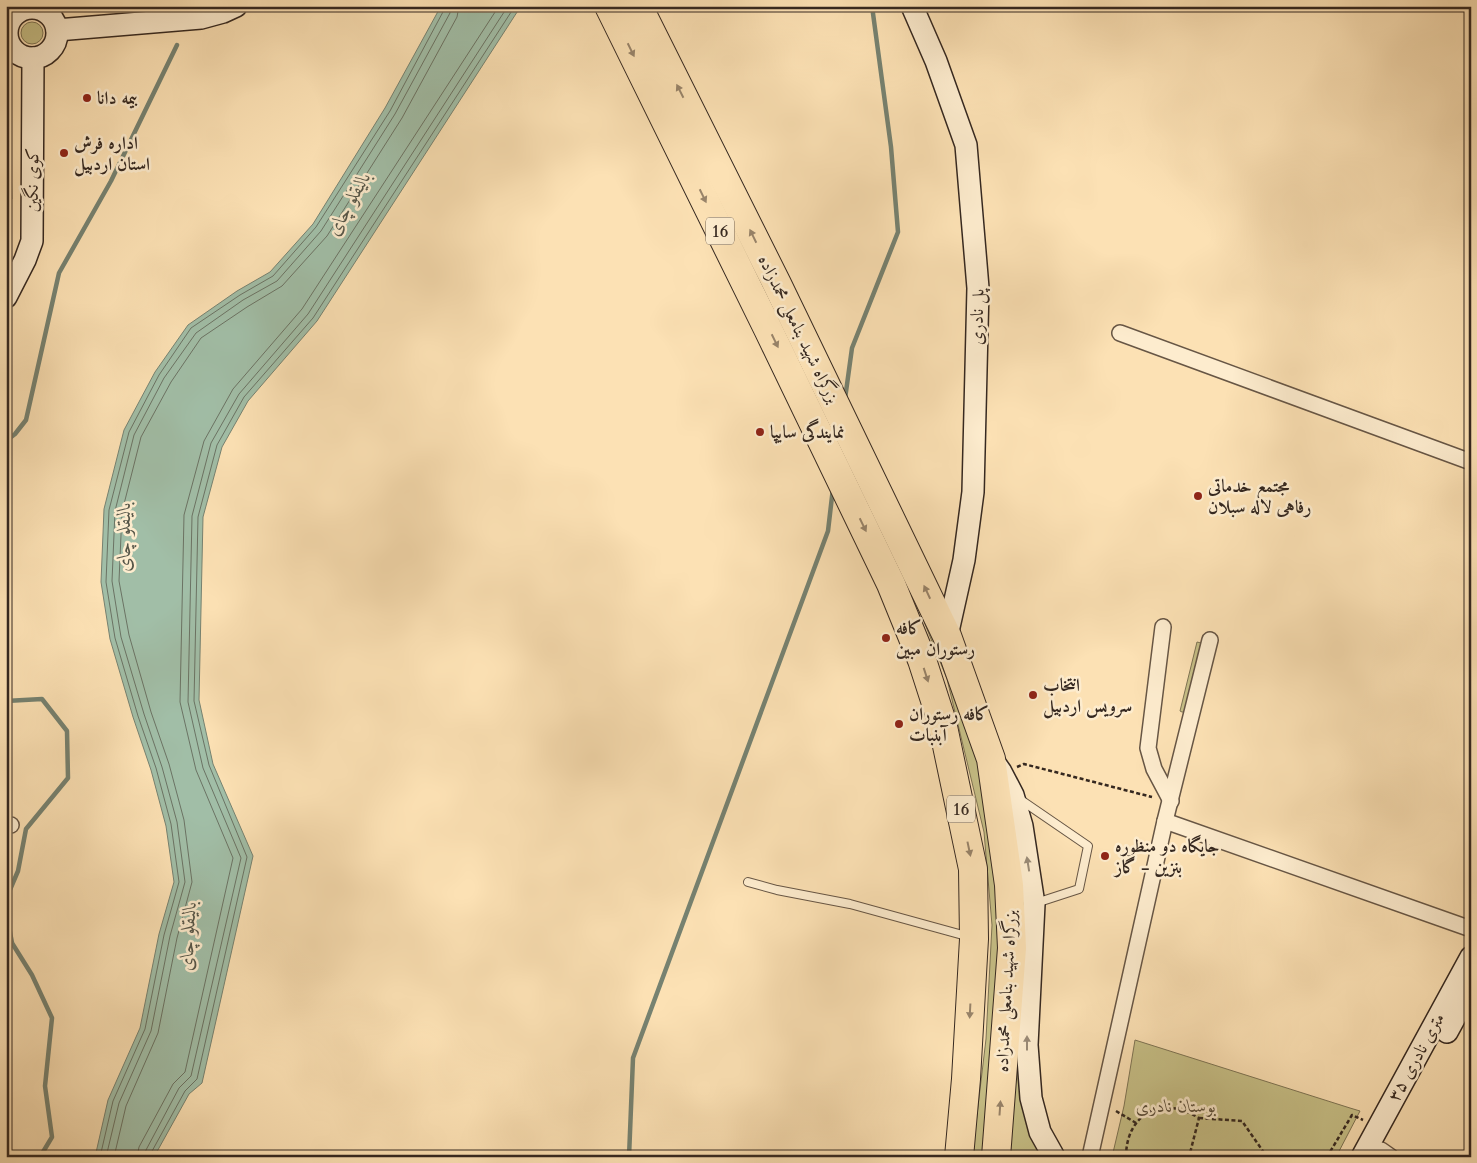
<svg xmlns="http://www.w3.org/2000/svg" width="1477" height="1163" font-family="Cardo,Amiri,serif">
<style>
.green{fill:#c7c087;stroke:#7e7454}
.water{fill:#a1bea7;stroke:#768271}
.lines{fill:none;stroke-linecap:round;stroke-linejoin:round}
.shore{stroke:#6b7364;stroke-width:1}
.stream{stroke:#768271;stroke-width:4.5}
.lane-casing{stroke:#675645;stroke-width:10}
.street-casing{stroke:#675645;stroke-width:18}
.secondary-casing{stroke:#352820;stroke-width:24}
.highway-casing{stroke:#352820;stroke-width:30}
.path{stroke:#352820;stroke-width:2.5;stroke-dasharray:4 2.5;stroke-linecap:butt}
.lane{stroke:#fdecce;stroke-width:8}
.street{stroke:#fdecce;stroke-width:15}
.secondary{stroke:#fdecce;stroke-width:21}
.highway{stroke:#fce1b4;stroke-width:28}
.oneway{fill:#98846a}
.oneway2{fill:#998a77}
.poi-dot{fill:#8f2418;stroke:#fdecce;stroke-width:2}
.labels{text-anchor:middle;stroke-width:5;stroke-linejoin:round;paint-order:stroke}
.shield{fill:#fdecce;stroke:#716354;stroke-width:1}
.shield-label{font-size:16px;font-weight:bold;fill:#352820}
.poi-label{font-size:18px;font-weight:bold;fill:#352820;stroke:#fdecce;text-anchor:start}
.street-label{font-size:18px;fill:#352820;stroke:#fdecce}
.park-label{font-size:18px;font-style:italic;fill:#5a4e3a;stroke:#fdecce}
.water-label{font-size:19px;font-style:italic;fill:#555548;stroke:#fdecce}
</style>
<rect width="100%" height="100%" fill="#fce1b4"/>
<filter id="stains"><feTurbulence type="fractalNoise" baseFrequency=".004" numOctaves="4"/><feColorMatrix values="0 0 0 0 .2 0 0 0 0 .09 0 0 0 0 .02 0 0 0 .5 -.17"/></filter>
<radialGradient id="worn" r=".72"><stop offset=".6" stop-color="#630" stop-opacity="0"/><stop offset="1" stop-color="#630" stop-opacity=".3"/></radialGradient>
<g class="green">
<polygon points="624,6 630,6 880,505 973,737 999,870 1002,955 985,1157 972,1157 986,1039 992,925 984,832 947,679 909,584"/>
<circle cx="32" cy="33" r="11"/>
<polygon points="6,165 11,165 12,199 6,199"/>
<polygon points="1197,642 1201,643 1184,712 1182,712 1180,711"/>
<polygon points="1021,990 1024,1114 1042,1157 1008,1157"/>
<polygon points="1135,1040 1350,1108 1360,1111 1336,1157 1112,1157 1124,1106"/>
</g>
<polygon class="water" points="441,6 521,6 317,321 248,401 222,447 203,517 199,700 213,764 253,856 202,1083 189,1094 154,1157 95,1157 108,1100 140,1028 159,934 174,882 166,826 151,770 133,717 110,639 101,582 104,509 124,430 155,372 188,325 237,291 270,272 313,224 385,108"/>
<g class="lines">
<g class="shore">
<polyline points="100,1157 113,1101 145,1029 164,935 179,882 171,824 156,768 138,716 115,638 106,582 109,510 129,432 159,375 191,328 240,295 273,276 316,227 390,111 444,10 445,6"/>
<polyline points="106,1157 119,1103 151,1031 170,936 185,882 177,822 162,767 144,714 121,637 112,581 115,511 134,435 164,378 196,333 243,300 277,281 321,231 395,114 450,13 451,6"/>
<polyline points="114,1157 126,1106 158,1033 177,938 192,882 184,820 169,764 151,712 129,635 119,581 122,512 141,437 171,382 201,338 247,307 282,286 327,236 402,118 457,17 459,6"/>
<polyline points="137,1157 139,1147 173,1084 185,1072 233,858 196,770 180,702 184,515 204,441 233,389 302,309 499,6"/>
<polyline points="144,1157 146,1150 179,1088 191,1076 241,858 203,768 188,702 192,516 211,443 239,394 308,314 508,6"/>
<polyline points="151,1157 151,1153 185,1091 197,1079 247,857 209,765 194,701 198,517 217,445 244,397 313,318 515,6"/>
</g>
<g class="stream">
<polyline points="845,399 852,348 898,232 891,147 872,6"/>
<polyline points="6,441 15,434 26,420 59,273 111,181 177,45"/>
<polyline points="6,701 42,699 67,731 68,778 26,829 18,871 6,899"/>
<polyline points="6,911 12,943 32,975 52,1018 45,1086 52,1137 40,1157"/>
<polyline points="629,1157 633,1058 828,531 833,488"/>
</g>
<defs>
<g id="lane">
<polyline points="1018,798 1088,846 1079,889 1036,903"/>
<polyline points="748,882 777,890 850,904 970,937"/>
</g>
<g id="street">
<polyline points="1120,333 1471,462"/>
<polyline points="1163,627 1148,748 1154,769 1171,801"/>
<polyline points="1165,821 1471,929"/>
<polyline points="6,825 11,825"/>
<polyline points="1381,1150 1391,1157"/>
<polyline points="1090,1157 1165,821 1210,640"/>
</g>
<g id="secondary">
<polyline points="912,6 936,61 966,145 978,288 973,492 964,560 947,636"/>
<circle cx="32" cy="33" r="25"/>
<polyline points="57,30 201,18 223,12 236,6"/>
<polyline points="6,297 25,260 32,241 33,58"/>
<polyline points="994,762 1001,772 1013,795 1022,826 1034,904 1027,1045 1031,1098 1040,1132 1054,1157"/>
<polyline points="1447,1032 1471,988"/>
<polyline points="1362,1157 1471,957"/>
</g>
<g id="highway">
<polyline points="609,6 768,329 891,584 922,660 942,722 973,869 974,939 966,1079 959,1157"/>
<polyline points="638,6 777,284 947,636 991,759 1009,885 1012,948 996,1157"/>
</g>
</defs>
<use href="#lane" class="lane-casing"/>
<use href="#street" class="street-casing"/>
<use href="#secondary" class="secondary-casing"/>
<use href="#highway" class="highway-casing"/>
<g class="path">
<polyline points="1017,767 1024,764 1152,797"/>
<polyline points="1116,1111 1136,1123"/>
<polyline points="1199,1118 1242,1121 1267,1157"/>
<path d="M1126,1157C1126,1113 1163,1095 1199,1118L1189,1157"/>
<polyline points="1327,1157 1352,1115 1363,1120"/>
</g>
<use href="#lane" class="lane"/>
<use href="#street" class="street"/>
<use href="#secondary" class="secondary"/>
<use href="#highway" class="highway"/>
</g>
<defs><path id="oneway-solid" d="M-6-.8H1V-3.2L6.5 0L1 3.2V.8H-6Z" transform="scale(1.25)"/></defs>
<g class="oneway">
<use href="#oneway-solid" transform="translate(631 50) rotate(64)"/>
<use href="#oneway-solid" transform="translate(680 91) rotate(-117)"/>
<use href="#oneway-solid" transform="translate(703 196) rotate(64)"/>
<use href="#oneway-solid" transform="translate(753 236) rotate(-116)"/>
<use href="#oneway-solid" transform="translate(775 341) rotate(64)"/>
<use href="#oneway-solid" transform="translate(863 525) rotate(64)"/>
<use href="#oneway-solid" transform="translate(927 592) rotate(-115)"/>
<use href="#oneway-solid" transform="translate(926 675) rotate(72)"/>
<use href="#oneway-solid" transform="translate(969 849) rotate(78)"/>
<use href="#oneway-solid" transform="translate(970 1011) rotate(93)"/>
<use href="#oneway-solid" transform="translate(1000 1108) rotate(-86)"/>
</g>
<g class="oneway2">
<use href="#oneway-solid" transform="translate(1028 864) rotate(-99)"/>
<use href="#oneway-solid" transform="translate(1027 1043) rotate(-90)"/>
</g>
<g class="poi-dot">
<circle cx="87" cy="98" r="5"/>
<circle cx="64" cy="153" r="5"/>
<circle cx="760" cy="432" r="5"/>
<circle cx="1198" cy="496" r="5"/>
<circle cx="886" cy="638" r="5"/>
<circle cx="1033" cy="695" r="5"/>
<circle cx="899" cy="724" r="5"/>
<circle cx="1105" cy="856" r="5"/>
</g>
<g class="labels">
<g class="shield">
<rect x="706" y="217.5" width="28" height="27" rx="4"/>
<rect x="947" y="795.5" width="28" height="27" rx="4"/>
</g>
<g class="shield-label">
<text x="720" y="237">16</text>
<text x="961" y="815">16</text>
</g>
<g class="poi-label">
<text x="97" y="104">بیمه دانا</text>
<text x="74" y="149">اداره فرش<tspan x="74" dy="21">استان اردبیل</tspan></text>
<text x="770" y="438">نمایندگی سایپا</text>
<text x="1208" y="492">مجتمع خدماتی<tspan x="1208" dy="21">رفاهی لاله سبلان</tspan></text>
<text x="896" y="634">کافه<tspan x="896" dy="21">رستوران مبین</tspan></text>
<text x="1043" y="691">انتخاب<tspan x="1043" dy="21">سرویس اردبیل</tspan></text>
<text x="909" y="720">کافه رستوران<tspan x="909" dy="21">آبنبات</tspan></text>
<text x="1115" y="852">جایگاه دو منظوره<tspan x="1115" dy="21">بنزین - گاز</tspan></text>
</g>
<g class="street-label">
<text transform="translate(32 180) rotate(-89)" y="6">کوی نگین</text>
<text transform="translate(977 317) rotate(-89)" y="6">پل نادری</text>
<text transform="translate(799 329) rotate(64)" y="6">بزرگراه شهید بنامعلی محمدزاده</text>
<text transform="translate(1006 991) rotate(-87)" y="6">بزرگراه شهید بنامعلی محمدزاده</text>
<text transform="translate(1416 1057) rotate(-61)" y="6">۳۵ متری نادری</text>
</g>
<g class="park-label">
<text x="1176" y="1112">بوستان نادری</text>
</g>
<g class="water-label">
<text transform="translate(348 203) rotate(-61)" y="7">بالیقلو چای</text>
<text transform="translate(123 537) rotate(-90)" y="7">بالیقلو چای</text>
<text transform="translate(187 936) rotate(-87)" y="7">بالیقلو چای</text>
</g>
</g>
<rect width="1477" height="1163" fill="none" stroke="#fce1b4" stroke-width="25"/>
<rect x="8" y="8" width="1462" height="1148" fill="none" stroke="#352820" stroke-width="2.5"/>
<rect x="12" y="12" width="1452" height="1138" fill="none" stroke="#352820"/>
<rect width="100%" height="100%" filter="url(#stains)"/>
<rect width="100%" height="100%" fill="url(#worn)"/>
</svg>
